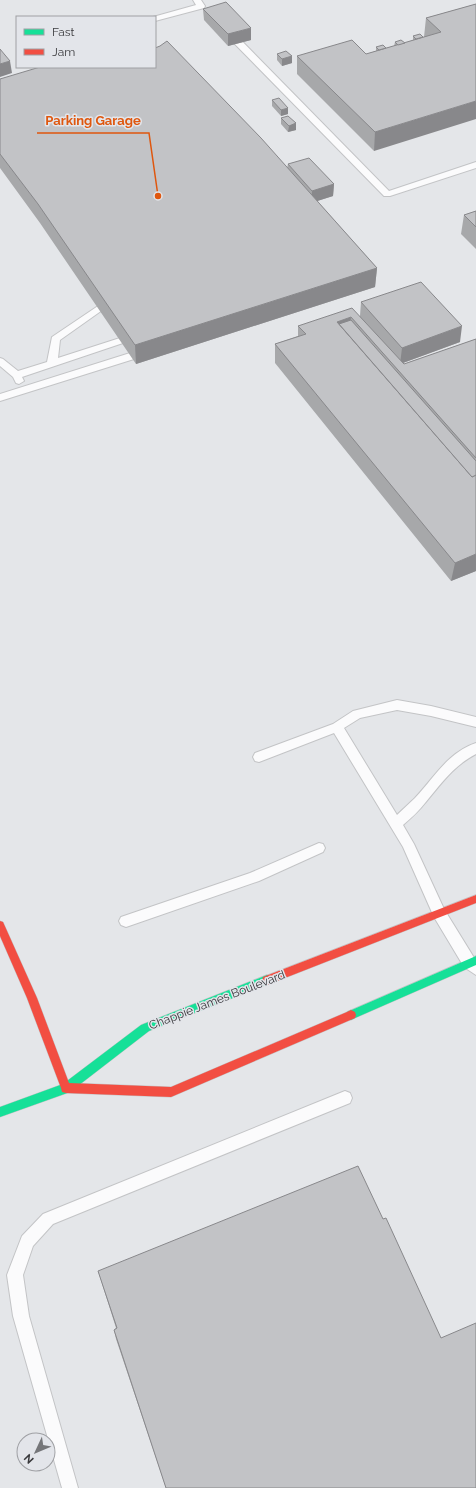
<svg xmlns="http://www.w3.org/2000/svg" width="476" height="1488" font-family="Raleway,sans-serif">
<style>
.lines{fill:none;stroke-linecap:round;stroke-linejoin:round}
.lane-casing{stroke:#c3c4c6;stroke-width:2}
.fast-casing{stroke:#c3c4c6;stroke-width:1}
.jam-casing{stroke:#c3c4c6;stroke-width:1}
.lane{fill:#fbfbfc;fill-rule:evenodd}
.fast{fill:#16e098;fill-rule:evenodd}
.jam{fill:#f24e42;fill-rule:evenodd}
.wall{fill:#a7a8aa}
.shaded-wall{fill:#88888b}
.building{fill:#c2c3c6;stroke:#88888b}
.labels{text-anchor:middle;stroke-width:3;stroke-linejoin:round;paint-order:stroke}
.street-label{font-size:12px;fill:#39393c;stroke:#e3e5ea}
.leader{fill:none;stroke:#df570e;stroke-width:1.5}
.callout-dot{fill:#df570e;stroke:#e3e5ea;stroke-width:1.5}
.callout-label{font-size:13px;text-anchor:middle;font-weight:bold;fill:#df570e;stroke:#e3e5ea;stroke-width:3;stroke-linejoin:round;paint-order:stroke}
</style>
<rect width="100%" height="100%" fill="#e4e6e9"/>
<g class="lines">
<defs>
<g id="lane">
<polygon points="193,0 201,0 205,6 204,8 155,21 155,17 153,17 196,5"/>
<polygon points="225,30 231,30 389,191 476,162 476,168 390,196 384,196 225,34"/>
<polygon points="98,306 103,309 101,311 60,340 58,358 120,338 125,341 123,343 22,377 24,381 19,384 16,383 13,377 0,366 0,358 3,359 18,371 47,362 52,337"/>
<polygon points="146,348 151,351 149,353 134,359 0,401 0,394"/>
<path d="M397,700L431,706L476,717V727L431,716L397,710L360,718L344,728L397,815C403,809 409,804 415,798C435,777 447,753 476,743V754C453,766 441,784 425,803C419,811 411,818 403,825L414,844L444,909L476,961V975L464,967L434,917L403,847L334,733L259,762L255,761L253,757L255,753L333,724L353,711Z"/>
<polygon points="319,843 323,844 325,848 323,852 259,881 126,927 121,925 119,921 121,917 250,873"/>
<polygon points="345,1091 350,1093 352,1098 350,1103 53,1224 33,1246 23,1275 29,1316 78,1488 62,1488 13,1316 7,1275 22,1236 43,1214"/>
</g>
<g id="fast">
<polygon points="476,956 476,965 355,1018 351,1020 347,1018 346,1015 347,1012"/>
<polygon points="267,975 271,977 272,980 271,983 149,1031 70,1092 0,1117 0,1107 63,1084 141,1025"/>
</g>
<g id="jam">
<polygon points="476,895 476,903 267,985 263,983 262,980 263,977"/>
<polygon points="0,921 3,922 37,998 69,1083 171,1087 347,1012 351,1010 355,1012 356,1015 355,1018 171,1097 66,1093 62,1092 61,1088 27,998 0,936"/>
</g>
</defs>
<use href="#lane" class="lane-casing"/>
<use href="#fast" class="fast-casing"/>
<use href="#jam" class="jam-casing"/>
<use href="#lane" class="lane"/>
<use href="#fast" class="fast"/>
<use href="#jam" class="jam"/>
</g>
<g class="wall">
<polygon points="476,4 374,151 297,74 297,56 366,54 376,51 376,47 386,48 394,46 395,42 405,43 413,40 413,36 424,37 426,18"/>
<polygon points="203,9 251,40 228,46 204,20"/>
<polygon points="277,54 292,56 292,63 282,66 277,60"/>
<polygon points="0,79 287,168 288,164 334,184 333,196 317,201 377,268 375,287 136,364 40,223 0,168"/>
<polygon points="272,100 288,114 281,116 272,106"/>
<polygon points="281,118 296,123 296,130 288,132 281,124"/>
<polygon points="476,211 476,249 461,234 464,215"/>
<polygon points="361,302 460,342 403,363 404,364 476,339 476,571 451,581 275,363 275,344 298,336 298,326 360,316"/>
<polygon points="98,1271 476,1488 166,1488 116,1339 114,1330 116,1328"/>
</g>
<g class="shaded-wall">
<polygon points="251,28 251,40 228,46 228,34"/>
<polygon points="292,56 292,63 282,66 282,59"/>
<polygon points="10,61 12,73 0,77 0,64"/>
<polygon points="476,101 476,119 374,151 375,132"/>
<polygon points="288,108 288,114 281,116 281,110"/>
<polygon points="296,123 296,130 288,132 289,126"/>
<polygon points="334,184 333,196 311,203 312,191"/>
<polygon points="377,268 375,287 136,364 135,345"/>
<polygon points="351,317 349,336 337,322"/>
<polygon points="462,326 460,342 400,364 402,348"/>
<polygon points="476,554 476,571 451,581 455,563"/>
</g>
<g class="building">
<polygon points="226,2 251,28 228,34 203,9"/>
<polygon points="476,4 476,101 375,132 297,56 352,40 366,54 441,32 426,18"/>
<polygon points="420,34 423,37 416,39 413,36"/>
<polygon points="401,40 405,43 398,45 395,42"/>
<polygon points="167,41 261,138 377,268 135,345 38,204 0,154 0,79 40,67 155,67 155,48 160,46"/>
<polygon points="383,45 386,48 379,50 376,47"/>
<polygon points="0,49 10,61 0,64"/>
<polygon points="286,51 292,56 282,59 277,54"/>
<polygon points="279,98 288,108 281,110 272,100"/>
<polygon points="288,116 296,123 289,126 281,118"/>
<polygon points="309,158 334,184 312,191 288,164"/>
<polygon points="476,211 476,227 464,215"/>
<polygon points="421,282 462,326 402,348 361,302"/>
<polygon points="352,308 404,364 476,339 476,458 351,317 337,322 472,477 476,475 476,554 455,563 275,344 306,334 298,326"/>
<polygon points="351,320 476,461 476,475 472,477 339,324"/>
<polygon points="358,1166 383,1219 386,1218 441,1338 476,1323 476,1488 166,1488 114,1330 117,1328 98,1271"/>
</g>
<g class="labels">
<g class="street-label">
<text transform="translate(217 1000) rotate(-21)" y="4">Chappie James Boulevard</text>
</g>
</g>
<path class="leader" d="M158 196L149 133H37"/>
<circle class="callout-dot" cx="158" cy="196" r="4"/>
<g class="callout-label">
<text x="93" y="125">Parking Garage</text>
</g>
<rect x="16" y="16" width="140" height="52" fill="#e3e5ea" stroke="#9fa0a4"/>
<rect x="24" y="29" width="20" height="6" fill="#16e098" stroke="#9fa0a4"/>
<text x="52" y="36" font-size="12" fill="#39393c">Fast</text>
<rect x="24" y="49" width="20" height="6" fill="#f24e42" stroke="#9fa0a4"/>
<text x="52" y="56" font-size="12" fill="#39393c">Jam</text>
<g transform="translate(36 1452) rotate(226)"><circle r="19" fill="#e3e5ea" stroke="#9fa0a4"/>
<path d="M0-3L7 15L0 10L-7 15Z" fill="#757679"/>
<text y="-6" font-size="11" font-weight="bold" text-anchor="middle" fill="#39393c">N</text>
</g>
</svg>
